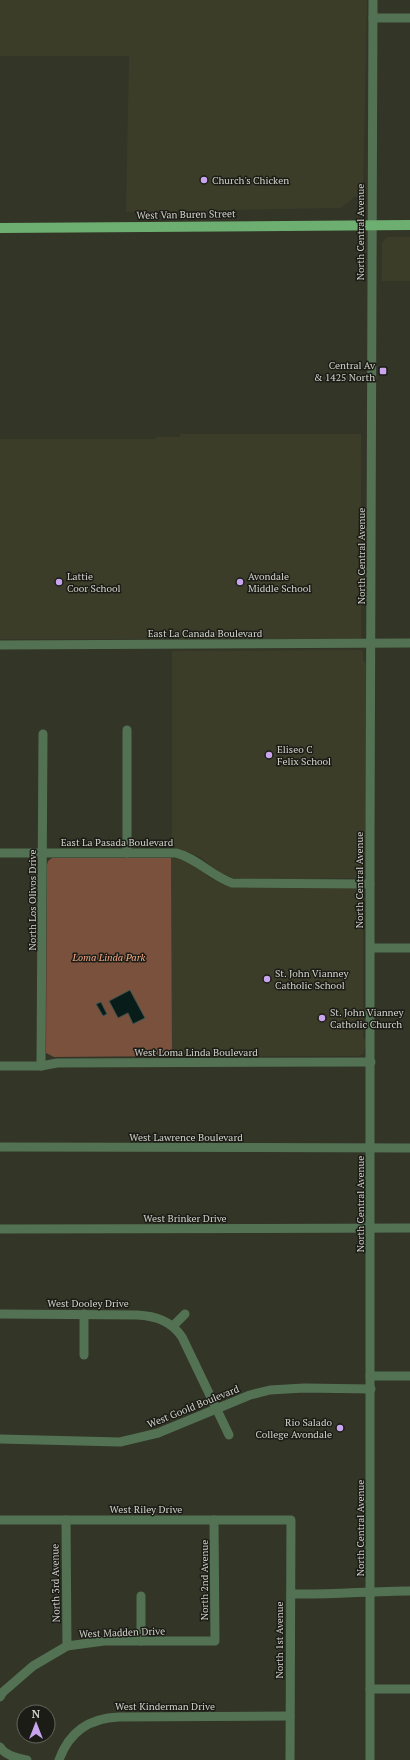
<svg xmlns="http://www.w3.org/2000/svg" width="410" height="1760" font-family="'PT Serif',serif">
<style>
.built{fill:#3b3d29}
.green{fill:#7a513d}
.water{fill:#081d19;stroke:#44534e}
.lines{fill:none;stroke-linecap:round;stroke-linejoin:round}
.minor{stroke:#537254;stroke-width:9}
.major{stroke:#6daf71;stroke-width:10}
.poi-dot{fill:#c9a5ee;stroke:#1b1c16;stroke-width:1.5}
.labels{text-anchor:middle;stroke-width:3;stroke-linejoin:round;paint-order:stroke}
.poi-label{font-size:10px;fill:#d1d2ca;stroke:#1b1c16;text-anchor:start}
.street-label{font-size:10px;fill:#d1d2ca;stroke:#1b1c16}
.park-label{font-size:10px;font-style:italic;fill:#f7ab87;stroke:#1b1c16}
</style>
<rect width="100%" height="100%" fill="#333527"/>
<g class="built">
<polygon points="0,0 367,0 363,196 358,196 353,198 341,208 126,212 129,56 0,56"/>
<polygon points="387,237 410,237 410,281 382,281 382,243"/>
<polygon points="180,434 361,434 361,639 0,639 0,439 156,439 156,437 180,437"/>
<polygon points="361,650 363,652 363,660 366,663 366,872 364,876 361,878 252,880 233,878 219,872 200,857 185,851 172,847 172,651"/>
<polygon points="171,858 181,859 200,868 209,877 223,885 240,888 357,888 363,891 363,1037 367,1043 363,1054 359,1056 172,1056"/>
</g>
<polygon class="green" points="52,858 171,858 172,1056 54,1057 46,1053 47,865 48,861"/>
<g class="water">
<polygon points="130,990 145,1018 133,1024 128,1013 118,1018 109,1001"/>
<polygon points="101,1002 107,1014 103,1016 96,1004"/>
</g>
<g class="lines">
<g class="minor">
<polyline points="373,18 410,18"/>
<polyline points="0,645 410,643"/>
<polyline points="127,730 127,853"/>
<path d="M0,853H176C197,858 211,876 232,883L370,884"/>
<polyline points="371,948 410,948"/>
<polyline points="0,1066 41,1066 57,1063 371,1062"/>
<polyline points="41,1066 43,734"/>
<polyline points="0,1147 410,1148"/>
<polyline points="0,1229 410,1228"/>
<path d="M0,1314L137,1315C156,1316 171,1321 182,1337L229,1435"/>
<polyline points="173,1326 185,1314"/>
<polyline points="84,1355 84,1314"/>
<polyline points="370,1376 410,1376"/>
<polyline points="0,1439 120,1442 158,1433 250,1395 270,1390 304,1388 371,1389"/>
<polyline points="0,1520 291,1520 290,1760"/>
<polyline points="66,1520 67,1646"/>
<path d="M291,1594C331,1595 370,1591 410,1591"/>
<polyline points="141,1596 141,1641"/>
<polyline points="370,1689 410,1689"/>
<polyline points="0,1697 3,1692 33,1666 67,1646 104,1641 215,1641 214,1520"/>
<path d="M0,1747C6,1756 17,1758 27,1760"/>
<path d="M59,1760C69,1732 89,1718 119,1717L290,1716"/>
<polyline points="370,1760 370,836 373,0"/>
</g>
<polyline class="major" points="0,228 410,225"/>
</g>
<g class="poi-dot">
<circle cx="204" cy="180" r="4"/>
<rect x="379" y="367" width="8" height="8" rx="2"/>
<circle cx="59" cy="582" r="4"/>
<circle cx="240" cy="582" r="4"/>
<circle cx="269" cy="755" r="4"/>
<circle cx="267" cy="979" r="4"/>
<circle cx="322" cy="1018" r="4"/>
<circle cx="340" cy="1428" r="4"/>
</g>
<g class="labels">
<g class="poi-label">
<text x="212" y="184">Church's Chicken</text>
<text x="375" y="369" text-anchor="end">Central Av<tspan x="375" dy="12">&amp; 1425 North</tspan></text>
<text x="67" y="580">Lattie<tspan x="67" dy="12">Coor School</tspan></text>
<text x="248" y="580">Avondale<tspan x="248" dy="12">Middle School</tspan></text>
<text x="277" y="753">Eliseo C<tspan x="277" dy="12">Felix School</tspan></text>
<text x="275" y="977">St. John Vianney<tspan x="275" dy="12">Catholic School</tspan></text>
<text x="330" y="1016">St. John Vianney<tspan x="330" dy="12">Catholic Church</tspan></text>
<text x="332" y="1426" text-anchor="end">Rio Salado<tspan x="332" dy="12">College Avondale</tspan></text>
</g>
<g class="street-label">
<text transform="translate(186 214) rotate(-1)" y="4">West Van Buren Street</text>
<text transform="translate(360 232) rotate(-90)" y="4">North Central Avenue</text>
<text transform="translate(361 556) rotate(-90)" y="4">North Central Avenue</text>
<text x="205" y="637">East La Canada Boulevard</text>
<text x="117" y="846">East La Pasada Boulevard</text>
<text transform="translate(359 880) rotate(-90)" y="4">North Central Avenue</text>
<text transform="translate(32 900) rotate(-90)" y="4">North Los Olivos Drive</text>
<text x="196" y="1056">West Loma Linda Boulevard</text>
<text x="186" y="1141">West Lawrence Boulevard</text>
<text transform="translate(360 1204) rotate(-90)" y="4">North Central Avenue</text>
<text x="185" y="1222">West Brinker Drive</text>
<text x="88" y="1307">West Dooley Drive</text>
<text transform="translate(193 1406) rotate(-22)" y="4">West Goold Boulevard</text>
<text x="146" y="1513">West Riley Drive</text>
<text transform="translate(360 1528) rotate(-90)" y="4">North Central Avenue</text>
<text transform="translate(204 1580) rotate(-90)" y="4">North 2nd Avenue</text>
<text transform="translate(55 1583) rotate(-91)" y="4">North 3rd Avenue</text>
<text transform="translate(122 1632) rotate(-2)" y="4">West Madden Drive</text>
<text transform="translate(279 1640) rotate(-90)" y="4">North 1st Avenue</text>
<text x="165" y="1710">West Kinderman Drive</text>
</g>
<g class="park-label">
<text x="109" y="961">Loma Linda Park</text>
</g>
</g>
<g transform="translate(36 1724)"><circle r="19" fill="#1b1c16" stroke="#64655e"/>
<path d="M0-3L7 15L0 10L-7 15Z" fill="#c9a5ee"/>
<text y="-6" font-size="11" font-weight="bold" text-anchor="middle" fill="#d1d2ca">N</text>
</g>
</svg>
